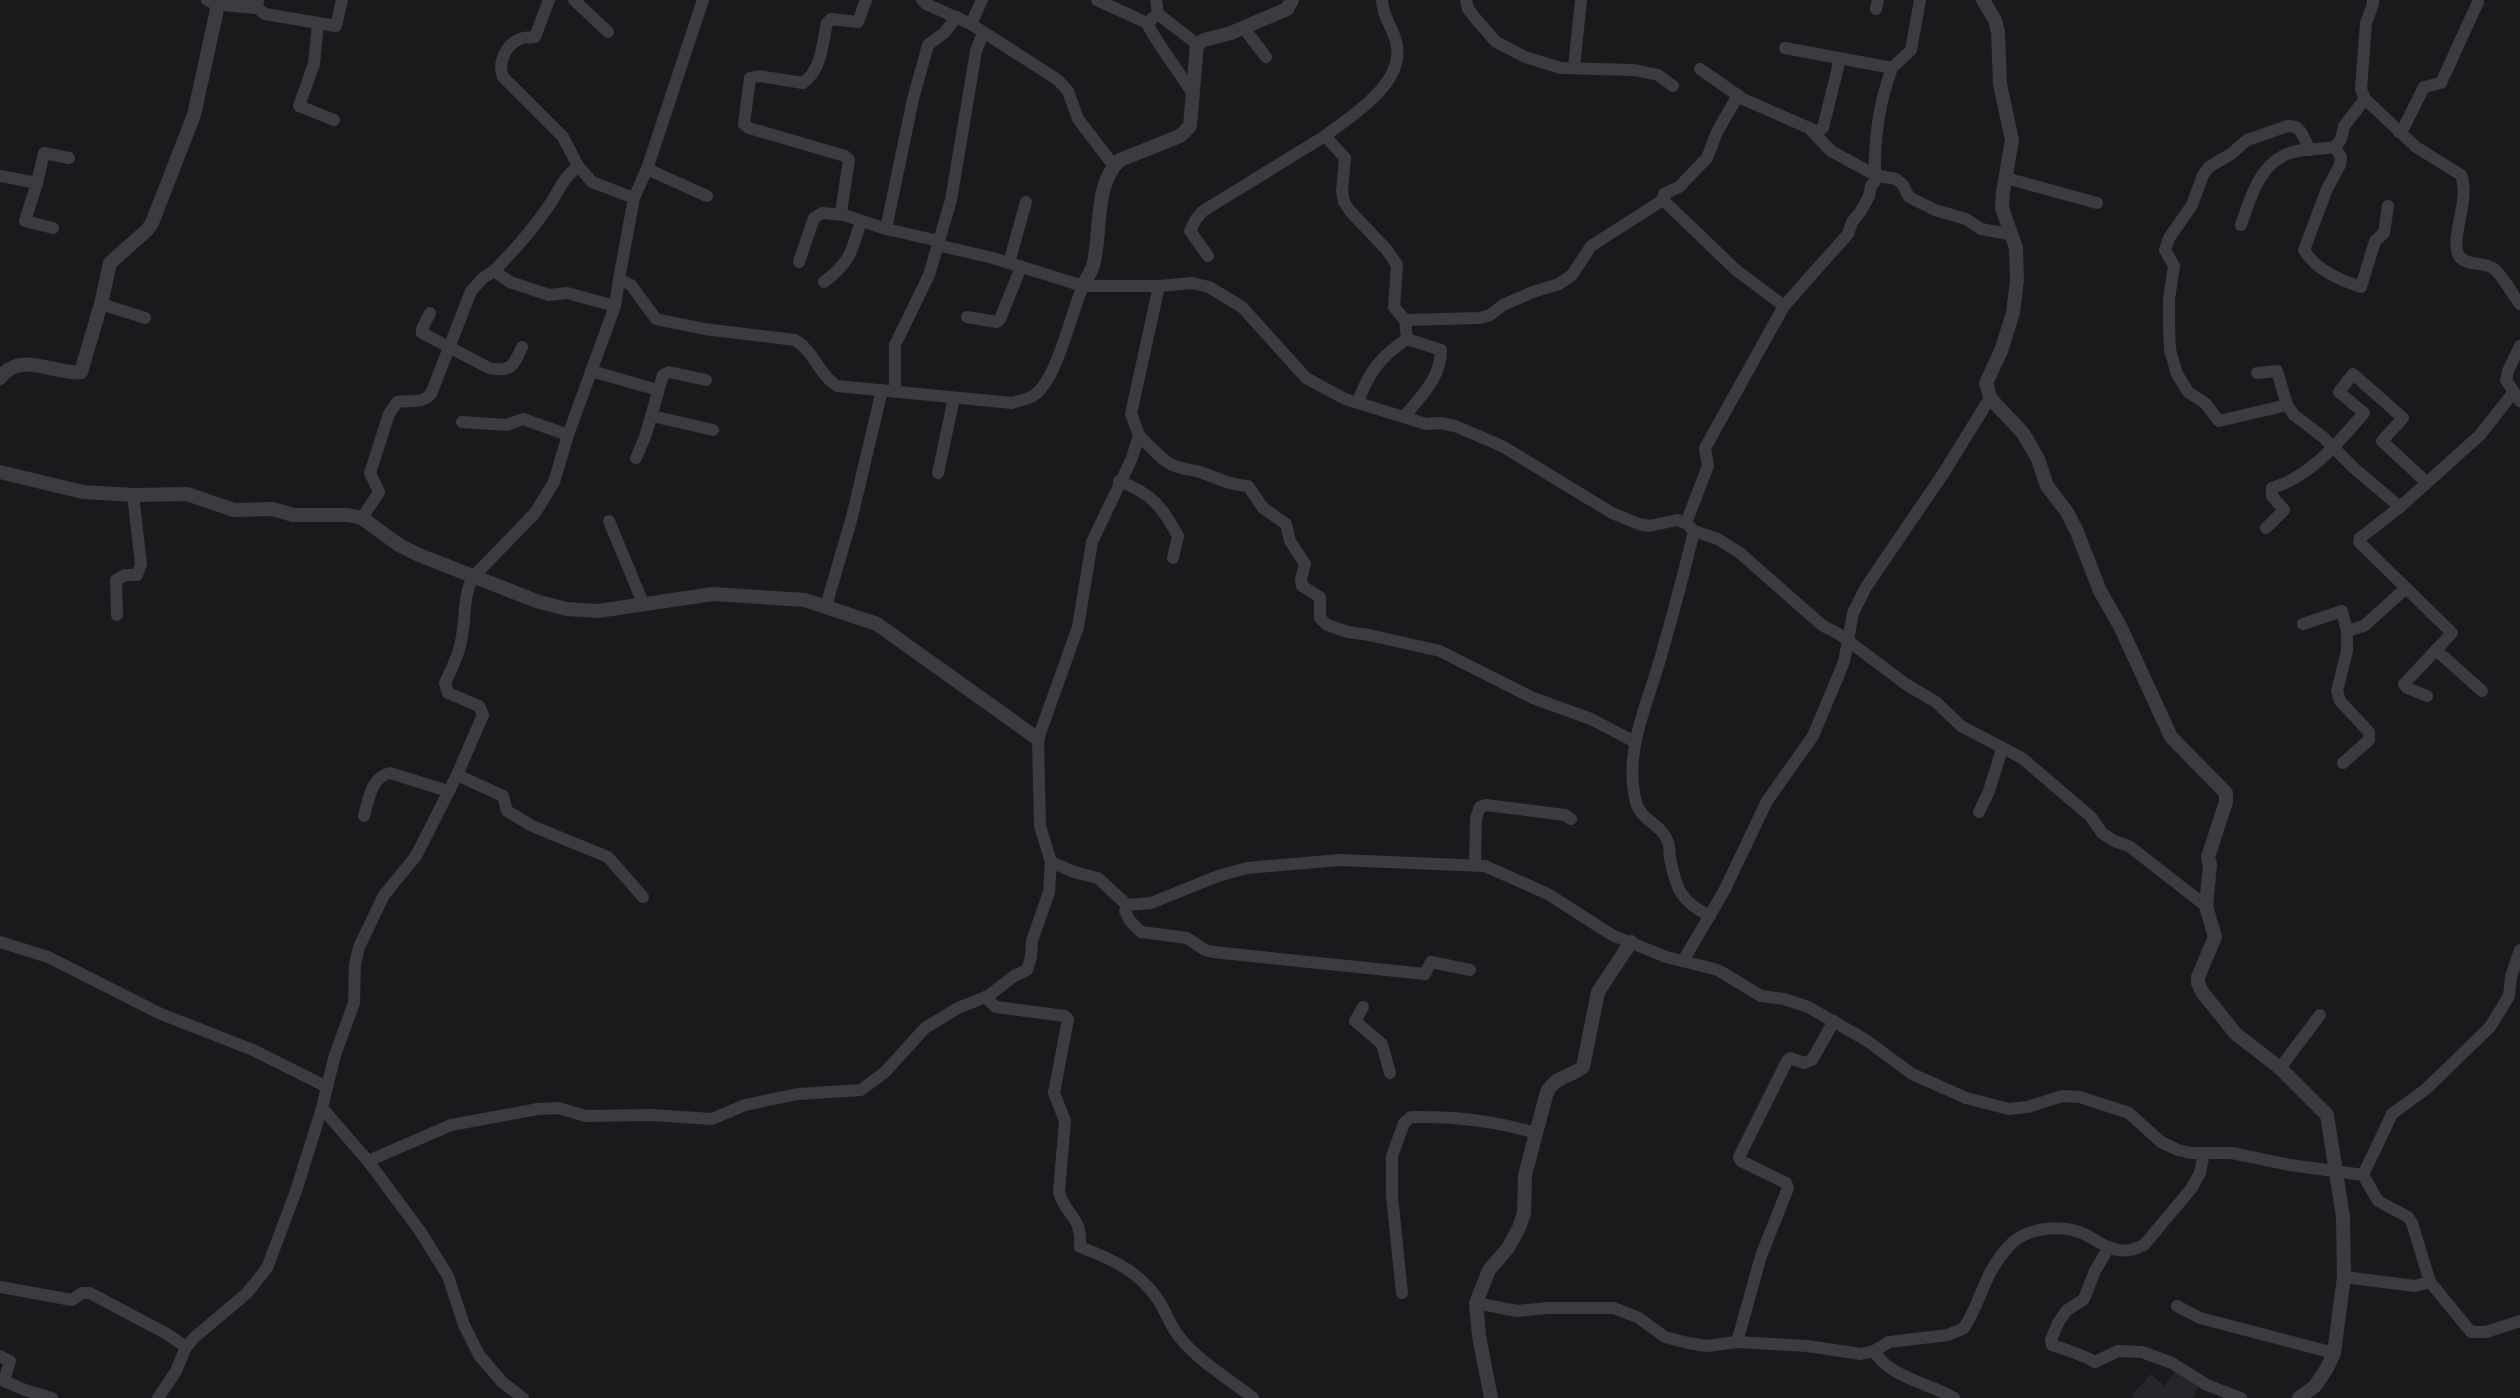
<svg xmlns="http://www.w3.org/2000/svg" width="2520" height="1398" font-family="Quicksand,sans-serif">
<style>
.built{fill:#26262a}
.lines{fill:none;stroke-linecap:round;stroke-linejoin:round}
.minor{stroke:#3b3c42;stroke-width:12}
.tertiary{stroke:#3b3c42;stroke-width:14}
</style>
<rect width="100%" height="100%" fill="#1a1a1d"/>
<polygon class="built" points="2178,1368 2201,1384 2192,1398 2133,1398 2132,1395 2151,1374 2164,1386"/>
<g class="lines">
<g class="minor">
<polyline points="207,0 218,5"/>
<path d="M549,0L535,37C531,38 527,37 523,38C507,42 497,62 503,77L563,137L578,166L592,182L634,198"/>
<polyline points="574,0 608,32"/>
<path d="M866,0L858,22L831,19L827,23C822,45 822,69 803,83L759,76L750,78L744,124L749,128L845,156L849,160L841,212L844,215L886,229"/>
<polyline points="922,0 926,4 971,24 1058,80 1068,91 1078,119 1114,166"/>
<polyline points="1097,0 1147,23 1158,14"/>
<polyline points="1156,0 1158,14 1197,44"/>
<path d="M1382,0C1382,17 1395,30 1397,46C1403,85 1351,116 1325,136L1345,158L1342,191L1344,202L1350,211L1386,249L1397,265L1394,307L1405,320L1407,339"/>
<polyline points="1466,0 1468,9 1475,18 1496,42 1525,57 1561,68 1634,70 1658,75 1673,86"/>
<path d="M2373,0V4L2366,23L2361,89L2365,99L2416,147L2461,175C2471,200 2449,238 2459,256C2466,267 2485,261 2494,269C2504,277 2512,294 2520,304"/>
<polyline points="256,7 265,14 336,26 342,0"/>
<polyline points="1876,9 1878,0"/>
<polyline points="318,23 314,64 299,106 334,120"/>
<path d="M1147,23C1160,49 1178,69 1192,93"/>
<polyline points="971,24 982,0"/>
<polyline points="1243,27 1266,57"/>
<polyline points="1785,48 1892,68 1911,50 1920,0"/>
<polyline points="1574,67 1581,0"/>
<path d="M1892,68C1879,103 1874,137 1875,175L1896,179L1903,185L1909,197L1935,210L1966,219L1981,229L2009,234"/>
<polyline points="1700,69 1743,99 1816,131 1823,128 1840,59"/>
<polyline points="1738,95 1717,132 1707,158 1679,187 1664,194 1663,200 1736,270 1784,306 1848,234 1852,222 1861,211 1869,196 1871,186 1875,181 1875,175 1831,151 1811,130"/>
<polyline points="2399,132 2404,127 2424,87 2441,83 2478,2"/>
<path d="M2335,147L2341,157L2340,165L2327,189L2304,250C2316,270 2340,280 2361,287L2375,241L2384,233L2388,206"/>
<polyline points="647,169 707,196"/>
<polyline points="0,176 37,183 25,221 53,228"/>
<polyline points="2006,178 2097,203"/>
<polyline points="37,183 44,153 69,158"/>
<path d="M2241,225C2251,196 2261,158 2297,151C2310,149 2323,149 2335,147L2341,139L2344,126L2365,99"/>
<polyline points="939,241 886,229 913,99 928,45 944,33 957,17"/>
<polyline points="937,245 993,258 1083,286 1159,286 1192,283 1209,287 1242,307 1306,378 1345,399 1426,424 1440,423 1455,426 1502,446 1612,513 1639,524 1649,526 1677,520 1686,523 1694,531 1718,539 1740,553 1823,626 1839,634 1907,685 1936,702 1961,726 2022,758 2091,817 2102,833 2114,841 2129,846 2206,906"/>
<polyline points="1208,256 1190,231 1196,219 1203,211 1325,136"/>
<polyline points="799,262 814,218 822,213 844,215"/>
<polyline points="1009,263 1026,202"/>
<path d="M494,271C512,252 530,233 545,211C558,194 561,180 578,166"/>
<polyline points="619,279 634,198 647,169 703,0"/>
<path d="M824,282C851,261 851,253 861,221"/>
<polyline points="1159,286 1131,414 1139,435 1132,458 1092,542 1078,627 1038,739 1040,826 1051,862 1074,872 1098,878 1127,905 1151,903 1218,876 1247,868 1340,860 1485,866 1548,894 1612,935 1666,957 1718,970 1761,996 1784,999 1808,1007 1866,1040 1912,1074 1966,1098 2009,1109 2028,1107 2062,1096 2080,1097 2129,1113 2161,1142 2178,1150 2191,1153 2232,1153 2290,1165 2363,1175"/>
<polyline points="101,304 145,318"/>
<path d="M430,313L422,329V333L489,368C511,373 514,365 522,347"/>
<polyline points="967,317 997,322 1000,319 1021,267"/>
<polyline points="1405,320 1480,318 1490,315 1503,305 1533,292 1559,284 1572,275 1591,246 1663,200"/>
<polyline points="2520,346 2508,371 2506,380 2520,401"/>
<polyline points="591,371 658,390"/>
<polyline points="2257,373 2277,371 2287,405 2294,415 2323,437 2355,469 2400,507 2480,435 2513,393"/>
<polyline points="895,390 895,345 929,275 951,200 976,51 983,33"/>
<path d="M1358,402C1368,373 1381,356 1407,339L1441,350C1441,378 1421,396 1404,417"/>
<polyline points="2287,405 2219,421 2205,403 2188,392 2177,374 2170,350 2169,328 2169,299 2174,266 2165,250 2169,238 2192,205 2203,175 2209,167 2231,154 2247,140 2288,126 2296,127 2301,132 2310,150"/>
<polyline points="652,416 713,430"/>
<polyline points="462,422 507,425 523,419 568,435"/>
<path d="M1139,435C1145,442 1161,458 1167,462C1177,469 1189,469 1200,472C1217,478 1230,485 1248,486L1263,508L1286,524L1290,541L1305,564L1301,579L1302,586L1320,597V618L1327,625L1348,632L1369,635L1440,651L1533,698L1591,719L1635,742"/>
<polyline points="636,458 645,437 663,375 669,372 706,380"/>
<polyline points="938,473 954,398"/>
<path d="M1119,481C1152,494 1161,505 1178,536L1173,558"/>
<polyline points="2400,507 2360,538 2359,542 2452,633 2404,684 2407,688 2427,696"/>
<path d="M362,518L379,492L370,473L389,414L397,402C410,400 422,404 431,394L471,291L483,278L494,271L510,282L549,295L567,293L615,306"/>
<polyline points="609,521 643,603"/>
<polyline points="1686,523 1708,466 1705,448 1784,306"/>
<path d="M2266,528L2284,510L2272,496V488C2311,476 2338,443 2364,413L2339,392L2353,374L2403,418L2382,441L2426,482"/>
<path d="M1694,531C1684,573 1673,614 1661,656C1648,703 1623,752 1636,802C1640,820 1662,824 1668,842C1670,847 1669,853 1670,858C1676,889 1681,902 1710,916"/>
<polyline points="826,606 852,517 882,390"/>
<polyline points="117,615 116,580 125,575 137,575 141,564 133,495"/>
<polyline points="2303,624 2342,611 2347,631 2347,651 2337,691 2340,701 2369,732 2369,740 2343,763"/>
<polyline points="2347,631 2364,626 2405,589"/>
<polyline points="2436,650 2482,691"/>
<polyline points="457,775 503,796 507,811 532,826 608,857 643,897"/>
<polyline points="1979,812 1989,791 2002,749"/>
<path d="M364,816C369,799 371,777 390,773L448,791"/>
<polyline points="1475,865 1476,818 1480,807 1486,805 1565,815 1571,819"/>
<polyline points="1125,911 1130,921 1141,932 1187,938 1205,950 1213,952 1425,974 1431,962 1470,970"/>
<polyline points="0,942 48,957 161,1014 253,1050 327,1087 322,1108 368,1161 420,1231 448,1276 464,1325 479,1355 502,1382 523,1398"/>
<polyline points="1683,961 1724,891 1767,801 1813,736 1844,662 1853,613 1866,587 1943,474 1990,398"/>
<path d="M985,997L996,1007L1065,1016L1068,1019L1054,1093L1065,1121L1059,1192C1065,1216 1082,1214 1080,1247C1112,1259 1139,1271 1159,1301C1167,1314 1171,1328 1181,1339C1200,1362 1229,1379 1253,1398"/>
<polyline points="1363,1007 1355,1021 1382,1044 1390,1073"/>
<polyline points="2280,1068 2320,1015"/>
<path d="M327,1087L335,1055L354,1003L355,964L359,947L384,895L416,856L457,775L483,715L479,706L448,693L445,683C452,668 460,652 462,636C466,615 463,596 473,577L535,513L554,482L568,435L615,306L619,279L631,285L656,319L704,329L795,340C814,351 819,375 837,386L1012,403C1019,401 1027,399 1033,396C1057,381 1071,313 1083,286"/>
<polyline points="368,1161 451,1125 538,1109 558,1108 586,1116 651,1115 712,1119 745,1105 798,1094 861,1090 885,1072 925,1028 958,1008 988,996 1014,976 1027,970 1031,957 1032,941 1049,892 1051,862"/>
<polyline points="2363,1175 2392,1114 2426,1089 2490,1027 2509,996 2511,977 2520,950"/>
<polyline points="2363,1175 2378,1201 2408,1217 2412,1223 2430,1282 2471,1332 2486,1332 2520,1321"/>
<path d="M2109,1247L2095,1271L2084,1299L2066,1311L2058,1323L2051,1340L2052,1345C2067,1350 2081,1354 2095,1362L2118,1351L2142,1352L2172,1363L2207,1385L2241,1398"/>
<polyline points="2344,1277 2415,1286 2430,1282"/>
<polyline points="0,1287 72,1300 82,1293 90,1293 167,1334 186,1347"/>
<path d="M1402,1293L1392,1196V1156L1404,1123L1411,1117C1455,1116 1493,1120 1535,1133"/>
<path d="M1476,1303L1517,1311L1548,1308H1614L1639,1318L1665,1337L1688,1343L1707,1346L1737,1342L1807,1346L1861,1354L1874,1351L1889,1342L1948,1335L1964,1328C1982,1300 1983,1275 2008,1247C2025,1228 2060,1223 2084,1234C2095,1239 2105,1248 2118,1250C2128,1252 2135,1249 2144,1245L2191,1189L2200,1173L2204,1153"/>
<polyline points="2177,1306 2200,1318 2334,1353"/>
<polyline points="1737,1342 1761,1256 1788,1188 1786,1183 1741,1161 1739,1157 1787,1061 1790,1058 1804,1063 1812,1060 1834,1021"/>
<path d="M1874,1351C1890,1378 1927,1382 1954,1398"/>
<polyline points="0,1356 10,1361 4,1381 25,1390 52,1398"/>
<polyline points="158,1398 176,1371 186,1347 195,1337 247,1293 267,1268 296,1191 322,1108"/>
</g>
<g class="tertiary">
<polyline points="1983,0 1995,20 1998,32 2000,84 2012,140 2003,192 2002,208 2016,248 2017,280 2013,313 2001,351 1986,383 1988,389 1990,398 2023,433 2038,459 2047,486 2067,512 2077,532 2100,591 2120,626 2171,737 2226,793 2226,802 2208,857 2210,865 2206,906 2215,937 2198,977 2198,983 2202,992 2236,1034 2280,1068 2327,1115 2343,1217 2344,1277 2334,1353 2327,1368 2315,1386 2299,1398"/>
<path d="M1083,286C1086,279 1091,272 1093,266C1102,233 1093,185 1120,160L1180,136L1190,126L1197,44L1204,40L1231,33L1287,9L1292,0"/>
<path d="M0,378C20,350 54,375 81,372L101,304L110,263L147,230L152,223L194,115L218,5L222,4L256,7L257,0"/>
<polyline points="0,472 83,492 133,495 187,494 234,510 273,509 293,515 348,515 362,518 399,545 419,555 539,602 567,609 598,611 713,594 805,600 877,624 1038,739"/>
<path d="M1491,1398L1479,1336L1476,1303L1489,1270L1508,1248L1519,1228L1524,1213L1525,1175L1547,1092C1556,1076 1570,1077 1583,1067L1598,992L1631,942"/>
</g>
</g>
</svg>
